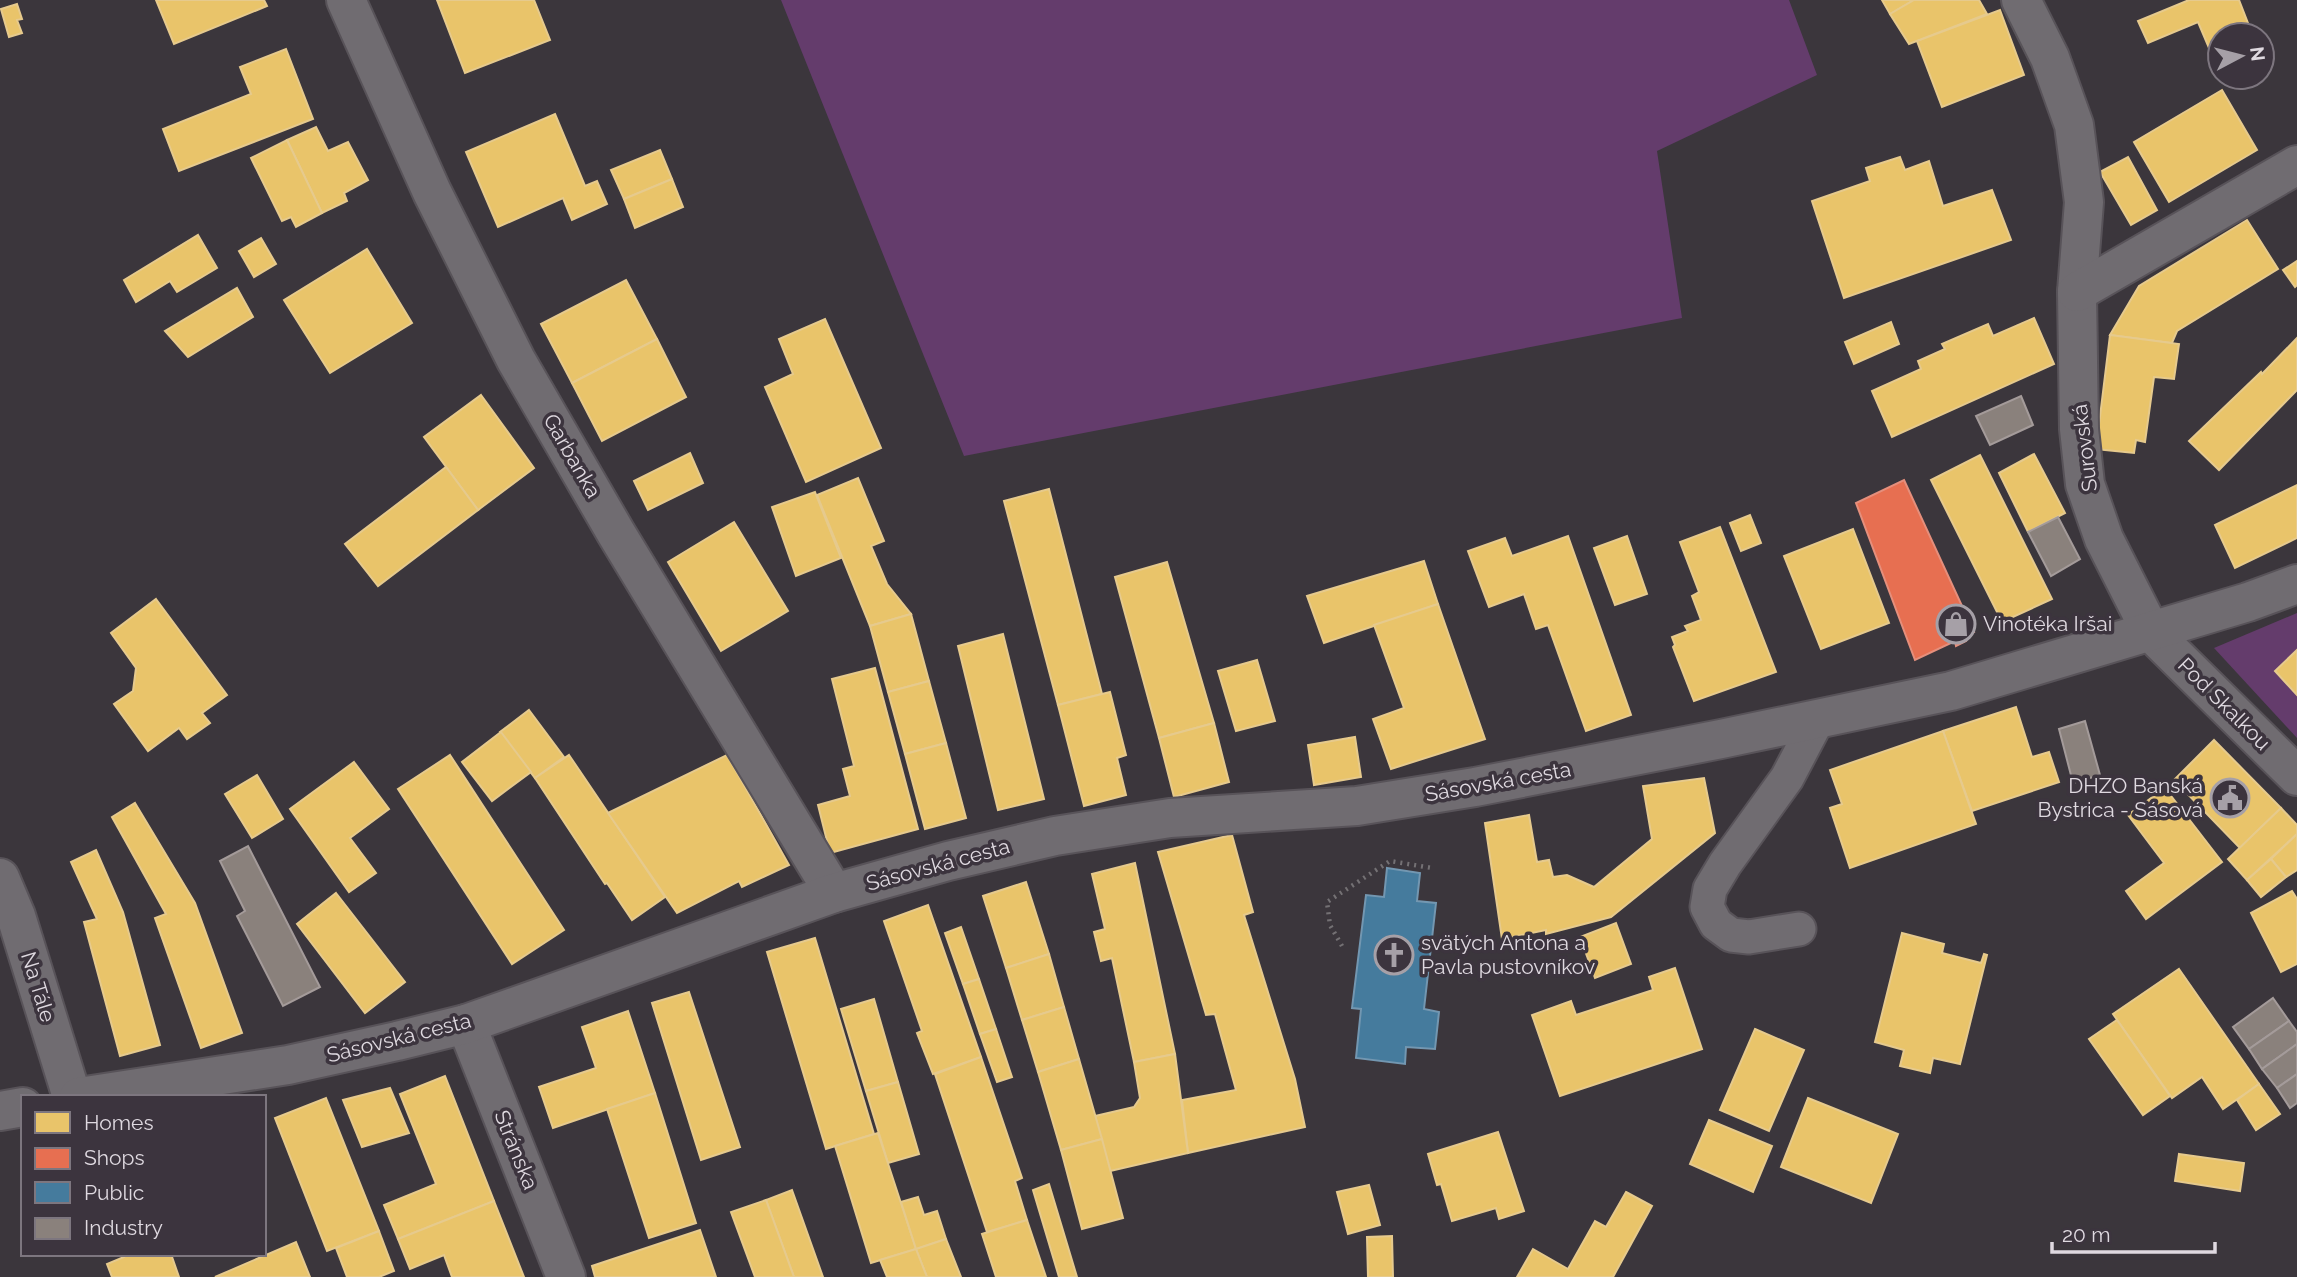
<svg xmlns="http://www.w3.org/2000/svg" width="2297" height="1277" font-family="Raleway,sans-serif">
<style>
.green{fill:#643c6c}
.homes{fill:#e9c46a;stroke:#e6ca8d;stroke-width:2}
.shops{fill:#e76f51;stroke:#e58f7c;stroke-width:2}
.public{fill:#457b9d;stroke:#7397b1;stroke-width:2}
.industry{fill:#8a817c;stroke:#a49b9a;stroke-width:2}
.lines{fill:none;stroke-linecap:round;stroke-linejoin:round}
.service-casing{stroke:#585359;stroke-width:37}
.minor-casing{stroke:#585359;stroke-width:42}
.path{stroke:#747174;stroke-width:4.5;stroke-dasharray:2 5;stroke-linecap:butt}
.service{stroke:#706c71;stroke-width:33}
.minor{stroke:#706c71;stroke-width:38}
.labels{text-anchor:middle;stroke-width:7;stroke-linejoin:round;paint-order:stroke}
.street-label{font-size:21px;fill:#dfd9e0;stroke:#3c343e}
.poi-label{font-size:21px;fill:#dfd9e0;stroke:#3c343e;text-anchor:start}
</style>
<rect width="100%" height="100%" fill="#3b363c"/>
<g class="green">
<polygon points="781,0 1789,0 1817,75 1657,151 1682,318 964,456"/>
<polygon points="2297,613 2297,738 2214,648"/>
</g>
<g class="homes">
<polygon points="156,0 264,0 267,6 174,44"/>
<polygon points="437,0 534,0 550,40 465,73"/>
<polygon points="1882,0 1914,0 1890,14"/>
<polygon points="1914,0 1979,0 1987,14 1909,44 1890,14"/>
<polygon points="2189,0 2239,0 2251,31 2241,35 2220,35 2220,44 2209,48 2198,22 2148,43 2138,21"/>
<polygon points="17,4 22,19 17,20 22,33 9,37 1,9"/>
<polygon points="2000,10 2024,75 1942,107 1917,41"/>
<polygon points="286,49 313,119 179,171 163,129 251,94 240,67"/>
<polygon points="2222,90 2257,150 2169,202 2134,142"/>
<polygon points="555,114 585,186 597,181 607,204 572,220 563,198 498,227 466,152"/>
<polygon points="316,127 328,151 348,142 368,180 344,193 347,201 322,213 287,140"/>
<polygon points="287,140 322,213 296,227 291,217 282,221 251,158"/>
<polygon points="660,150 672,179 624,199 611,170"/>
<polygon points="1900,157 1905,170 1929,161 1943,206 1992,190 2011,240 1844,298 1812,201 1870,181 1866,168"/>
<polygon points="2128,157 2157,210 2131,225 2100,172"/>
<polygon points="672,179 683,207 635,228 624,199"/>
<polygon points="2247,220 2278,269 2177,331 2172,343 2110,335 2139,286"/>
<polygon points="198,235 217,268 177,292 170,281 136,302 124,280"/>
<polygon points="261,238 276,264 254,277 239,251"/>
<polygon points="367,249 412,323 330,373 284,300"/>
<polygon points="2297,261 2297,285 2295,287 2283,270"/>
<polygon points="626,280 657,339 572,383 541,324"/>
<polygon points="237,288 253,317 188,357 165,331"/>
<polygon points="2034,318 2054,364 1892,437 1872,391 1921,369 1918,361 1945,349 1942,344 1988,324 1993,336"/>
<polygon points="825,319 881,448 806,482 765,387 793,374 779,339"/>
<polygon points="1891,322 1899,344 1854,364 1845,342"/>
<polygon points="2110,335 2179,344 2174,379 2154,377 2145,442 2136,440 2134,453 2096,449"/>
<polygon points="2297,338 2297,390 2219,470 2189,441 2261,372 2262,374"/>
<polygon points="657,339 686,397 602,441 572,383"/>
<polygon points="481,395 534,468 478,510 424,437"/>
<polygon points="690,453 703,483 648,510 634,481"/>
<polygon points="2034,454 2065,513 2028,532 1999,473"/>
<polygon points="1980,455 2052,599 2002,622 1931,480"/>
<polygon points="446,467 478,510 378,586 345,544"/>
<polygon points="858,478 884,541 871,546 887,584 911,614 870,626 817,495"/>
<polygon points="2297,485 2297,538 2235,568 2215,525"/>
<polygon points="1049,489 1102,694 1058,705 1004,501"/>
<polygon points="815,492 841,558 796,576 772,507"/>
<polygon points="1750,515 1761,543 1741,551 1730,523"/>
<polygon points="734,522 788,611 721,651 668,562"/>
<polygon points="1720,527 1776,672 1694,701 1673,647 1675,645 1672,637 1688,631 1685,626 1701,620 1692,596 1699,592 1680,542"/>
<polygon points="1853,529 1889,623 1821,649 1784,556"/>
<polygon points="1568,536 1631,715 1586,731 1548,625 1536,629 1524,594 1489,607 1468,551 1505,538 1512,556"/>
<polygon points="1627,536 1647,594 1615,605 1594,548"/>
<polygon points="1424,561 1438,604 1324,643 1307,596"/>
<polygon points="1167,562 1214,723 1159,738 1115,577"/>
<polygon points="156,599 227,695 202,713 210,723 187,739 179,728 148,751 114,704 133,691 136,668 111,633"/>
<polygon points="1438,604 1485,739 1391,769 1373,719 1404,708 1374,625"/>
<polygon points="911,614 929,681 888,692 870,626"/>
<polygon points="1003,634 1044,799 998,810 958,646"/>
<polygon points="2297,650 2297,695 2275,671"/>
<polygon points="1257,660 1275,721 1236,731 1218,671"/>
<polygon points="875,668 918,829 830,853 818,805 850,796 843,769 854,766 832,679"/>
<polygon points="929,681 946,743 905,754 888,692"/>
<polygon points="1110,692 1126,755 1117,758 1126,795 1084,806 1058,705"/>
<polygon points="2016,707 2032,757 2049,752 2059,782 1972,811 1943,731"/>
<polygon points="529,710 564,757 535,778 500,732"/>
<polygon points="1214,723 1229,782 1174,797 1159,738"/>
<polygon points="1943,731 1976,824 1850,868 1830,808 1842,804 1830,770"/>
<polygon points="501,732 531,772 492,801 462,762"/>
<polygon points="1355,737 1361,777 1314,785 1308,745"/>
<polygon points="2214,740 2281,808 2240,848 2174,780"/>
<polygon points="946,743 966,818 925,829 905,754"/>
<polygon points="450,755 564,930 512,964 398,789"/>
<polygon points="569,755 665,897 632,920 607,883 605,884 535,778"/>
<polygon points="727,755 789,865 742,887 739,881 677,913 608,813"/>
<polygon points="354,762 389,809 350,838 376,873 349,892 290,809"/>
<polygon points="257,775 283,819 252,838 225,794"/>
<polygon points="1704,778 1715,833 1611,917 1546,934 1546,930 1502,939 1485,823 1529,815 1537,862 1549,860 1553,877 1567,875 1594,887 1652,839 1643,786"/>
<polygon points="2165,788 2222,862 2146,919 2126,891 2164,863 2128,815"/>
<polygon points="135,803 195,903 242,1033 201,1048 155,918 166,914 112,817"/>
<polygon points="2281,808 2297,825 2297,834 2247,880 2228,859"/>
<polygon points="2297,834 2297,870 2286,877 2271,859"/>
<polygon points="1232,835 1253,912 1244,915 1295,1079 1305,1127 1188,1153 1182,1100 1236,1090 1215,1014 1206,1015 1158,852"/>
<polygon points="96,850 123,912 160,1045 120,1056 84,922 97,919 71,862"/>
<polygon points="2271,859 2286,877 2261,897 2247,880"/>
<polygon points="1135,863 1175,1054 1134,1062 1112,958 1101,961 1094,932 1105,929 1092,874"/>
<polygon points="1026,882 1049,954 1006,968 983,896"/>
<polygon points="2292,891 2297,899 2297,964 2281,972 2251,913"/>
<polygon points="336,893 405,982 365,1013 297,924"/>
<polygon points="928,905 981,1057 933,1074 917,1033 922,1031 884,921"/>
<polygon points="1616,923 1631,964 1595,978 1580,937"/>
<polygon points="961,927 979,979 963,984 945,933"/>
<polygon points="1902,933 1944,944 1942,953 1981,963 1984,954 1987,955 1960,1064 1933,1058 1930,1073 1900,1066 1904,1050 1875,1042"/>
<polygon points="815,938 874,1134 826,1149 767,952"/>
<polygon points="1049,954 1064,1007 1022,1020 1006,968"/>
<polygon points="1675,968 1702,1049 1560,1096 1532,1015 1571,1001 1576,1015 1653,990 1649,977"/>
<polygon points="2179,969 2259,1084 2223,1109 2202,1077 2172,1098 2113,1014"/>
<polygon points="979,979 996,1029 980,1034 963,984"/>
<polygon points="689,992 740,1147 701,1160 652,1003"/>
<polygon points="874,999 898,1082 866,1091 841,1009"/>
<polygon points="1064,1007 1079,1059 1038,1072 1022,1020"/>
<polygon points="628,1011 655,1093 553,1128 539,1087 596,1068 582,1027"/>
<polygon points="2117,1020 2170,1096 2143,1115 2089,1039"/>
<polygon points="996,1029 1012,1077 997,1082 980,1034"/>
<polygon points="1755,1029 1804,1050 1769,1131 1720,1110"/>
<polygon points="1175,1054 1188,1153 1110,1171 1095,1116 1134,1107 1140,1098 1134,1062"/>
<polygon points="981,1057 1022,1178 1015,1181 1027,1220 987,1232 935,1074"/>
<polygon points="1079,1059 1102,1139 1061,1150 1038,1072"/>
<polygon points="445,1076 494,1201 398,1239 384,1205 436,1184 400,1094"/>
<polygon points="898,1082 919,1154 888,1163 866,1091"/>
<polygon points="2259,1084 2280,1114 2256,1130 2237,1100"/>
<polygon points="390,1088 409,1133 362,1147 343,1100"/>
<polygon points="655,1093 696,1223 649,1238 607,1109"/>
<polygon points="326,1098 379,1231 327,1251 275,1118"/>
<polygon points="1808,1098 1898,1134 1871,1203 1781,1167"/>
<polygon points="1709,1120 1772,1146 1753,1192 1690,1164"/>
<polygon points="1498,1132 1524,1211 1499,1219 1496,1208 1452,1221 1441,1184 1437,1185 1428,1154"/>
<polygon points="878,1133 916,1249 871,1263 835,1146"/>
<polygon points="1102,1139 1123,1218 1082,1229 1061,1150"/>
<polygon points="2179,1154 2244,1163 2240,1191 2175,1181"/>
<polygon points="1049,1184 1077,1277 1059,1277 1033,1190"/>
<polygon points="1369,1185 1380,1225 1348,1234 1337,1192"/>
<polygon points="792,1190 823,1277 794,1277 766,1200"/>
<polygon points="1626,1192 1652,1206 1613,1277 1517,1277 1533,1249 1568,1269 1595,1221 1606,1227"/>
<polygon points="918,1197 924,1215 937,1211 946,1239 916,1249 901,1202"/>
<polygon points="766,1200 794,1277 755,1277 731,1212"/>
<polygon points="494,1201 524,1277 452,1277 444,1255 410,1269 398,1239"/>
<polygon points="1027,1220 1046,1277 996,1277 982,1234"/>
<polygon points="700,1230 716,1277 595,1277 592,1266"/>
<polygon points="379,1231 394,1271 379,1277 347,1277 336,1248"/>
<polygon points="1392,1236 1393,1277 1368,1277 1367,1237"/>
<polygon points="946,1239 961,1277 927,1277 916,1249"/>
<polygon points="296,1242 310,1277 215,1277"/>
<polygon points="916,1249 927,1277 887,1277 880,1260"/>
<polygon points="122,1254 171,1254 179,1277 112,1277 107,1264 124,1257"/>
</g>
<polygon class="shops" points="1904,480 1974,632 1965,636 1966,641 1956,646 1955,641 1915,660 1856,503"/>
<polygon class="public" points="1387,868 1420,873 1417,901 1436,903 1424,1009 1439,1012 1435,1049 1406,1047 1405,1064 1356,1058 1361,1009 1352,1008 1366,895 1384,897"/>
<g class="industry">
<polygon points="2021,396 2033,425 1990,445 1976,416"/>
<polygon points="2058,517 2080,559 2051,576 2028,532"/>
<polygon points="2085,721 2100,775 2073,783 2059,729"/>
<polygon points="248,846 320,987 283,1006 237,916 245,911 220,861"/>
<polygon points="2273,998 2289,1021 2249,1049 2233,1027"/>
<polygon points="2289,1021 2297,1032 2297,1044 2262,1069 2249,1049"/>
<polygon points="2297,1044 2297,1074 2277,1088 2262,1069"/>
<polygon points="2297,1074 2297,1103 2290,1108 2277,1088"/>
</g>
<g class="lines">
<defs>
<polyline id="service" points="1799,929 1749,937 1731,935 1716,924 1707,907 1710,889 1725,864 1787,778 1818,719"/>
<g id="minor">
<polyline points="346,0 432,192 516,360 616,533 834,893"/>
<polyline points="2021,0 2050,58 2074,125 2084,202 2077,292 2079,429 2085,484 2104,539 2151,632 2297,776"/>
<polyline points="2077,292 2297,165"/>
<polyline points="0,878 16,916 72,1097"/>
<polyline points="466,1024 566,1277"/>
<polyline points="79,1097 288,1065 397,1041 466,1024 834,893 948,861 1055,836 1170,818 1357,806 1475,787 1721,739 1951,691 2248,602 2297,584"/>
<polyline points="0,1111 23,1107"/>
</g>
</defs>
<use href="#service" class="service-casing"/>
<use href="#minor" class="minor-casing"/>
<polyline class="path" points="1342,946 1330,925 1327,902 1390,861 1432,868"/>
<use href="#service" class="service"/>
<use href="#minor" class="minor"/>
</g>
<defs>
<symbol id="shop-ring" viewBox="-11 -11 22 22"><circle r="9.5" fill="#3c343e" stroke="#a6a0a7" stroke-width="1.5"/><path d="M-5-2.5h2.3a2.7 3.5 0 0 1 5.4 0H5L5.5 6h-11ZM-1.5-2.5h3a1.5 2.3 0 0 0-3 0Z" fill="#a6a0a7"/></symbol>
<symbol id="civic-ring" viewBox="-11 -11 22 22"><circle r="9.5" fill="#3c343e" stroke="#a6a0a7" stroke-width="1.5"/><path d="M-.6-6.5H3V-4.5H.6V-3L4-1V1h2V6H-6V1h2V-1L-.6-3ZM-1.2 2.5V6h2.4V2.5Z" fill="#a6a0a7"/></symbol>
<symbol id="church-ring" viewBox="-11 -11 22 22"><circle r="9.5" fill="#3c343e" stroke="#a6a0a7" stroke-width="1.5"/><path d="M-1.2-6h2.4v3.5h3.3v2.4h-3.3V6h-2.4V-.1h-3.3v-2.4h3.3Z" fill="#a6a0a7"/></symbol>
</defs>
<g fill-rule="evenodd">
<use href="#shop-ring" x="1934" y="602" width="44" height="44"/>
<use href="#civic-ring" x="2208" y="776" width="44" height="44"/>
<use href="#church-ring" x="1372" y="933" width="44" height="44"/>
</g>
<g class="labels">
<g class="street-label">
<text transform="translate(2085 448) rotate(-97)" y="7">Surovská</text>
<text transform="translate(572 456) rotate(60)" y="7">Garbanka</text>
<text transform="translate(2224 704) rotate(45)" y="7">Pod Skalkou</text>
<text transform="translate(1498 782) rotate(-10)" y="7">Sásovská cesta</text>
<text transform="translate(938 865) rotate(-15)" y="7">Sásovská cesta</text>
<text transform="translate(38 987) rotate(73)" y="7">Na Tále</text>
<text transform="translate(399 1038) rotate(-14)" y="7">Sásovská cesta</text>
<text transform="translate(516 1150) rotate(68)" y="7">Stránska</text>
</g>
<g class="poi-label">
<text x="1983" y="631">Vinotéka Iršai</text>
<text x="2203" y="793" text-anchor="end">DHZO Banská<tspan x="2203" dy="24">Bystrica - Sásová</tspan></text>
<text x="1421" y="950">svätých Antona a<tspan x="1421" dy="24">Pavla pustovníkov</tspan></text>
</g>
</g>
<rect x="21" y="1095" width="245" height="161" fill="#3c343e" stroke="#7d767f" stroke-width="2"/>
<rect x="35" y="1112" width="35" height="21" fill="#e9c46a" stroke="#7d767f" stroke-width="2"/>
<text x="84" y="1130" font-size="21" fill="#dfd9e0">Homes</text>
<rect x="35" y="1148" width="35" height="21" fill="#e76f51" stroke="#7d767f" stroke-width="2"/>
<text x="84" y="1165" font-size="21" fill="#dfd9e0">Shops</text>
<rect x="35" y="1182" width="35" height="21" fill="#457b9d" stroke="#7d767f" stroke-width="2"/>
<text x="84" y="1200" font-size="21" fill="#dfd9e0">Public</text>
<rect x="35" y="1218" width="35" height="21" fill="#8a817c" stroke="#7d767f" stroke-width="2"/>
<text x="84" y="1235" font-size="21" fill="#dfd9e0">Industry</text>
<g transform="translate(2241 56) rotate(83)"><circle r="33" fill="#3c343e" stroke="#7d767f" stroke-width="2"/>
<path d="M0-5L12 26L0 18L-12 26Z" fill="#a6a0a7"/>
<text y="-10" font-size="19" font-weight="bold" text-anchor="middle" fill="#dfd9e0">N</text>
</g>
<path d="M2052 1242v10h163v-10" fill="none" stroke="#dfd9e0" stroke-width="3.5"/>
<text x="2062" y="1242" font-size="21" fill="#dfd9e0" stroke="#3c343e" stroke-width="5" paint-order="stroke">20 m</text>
</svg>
